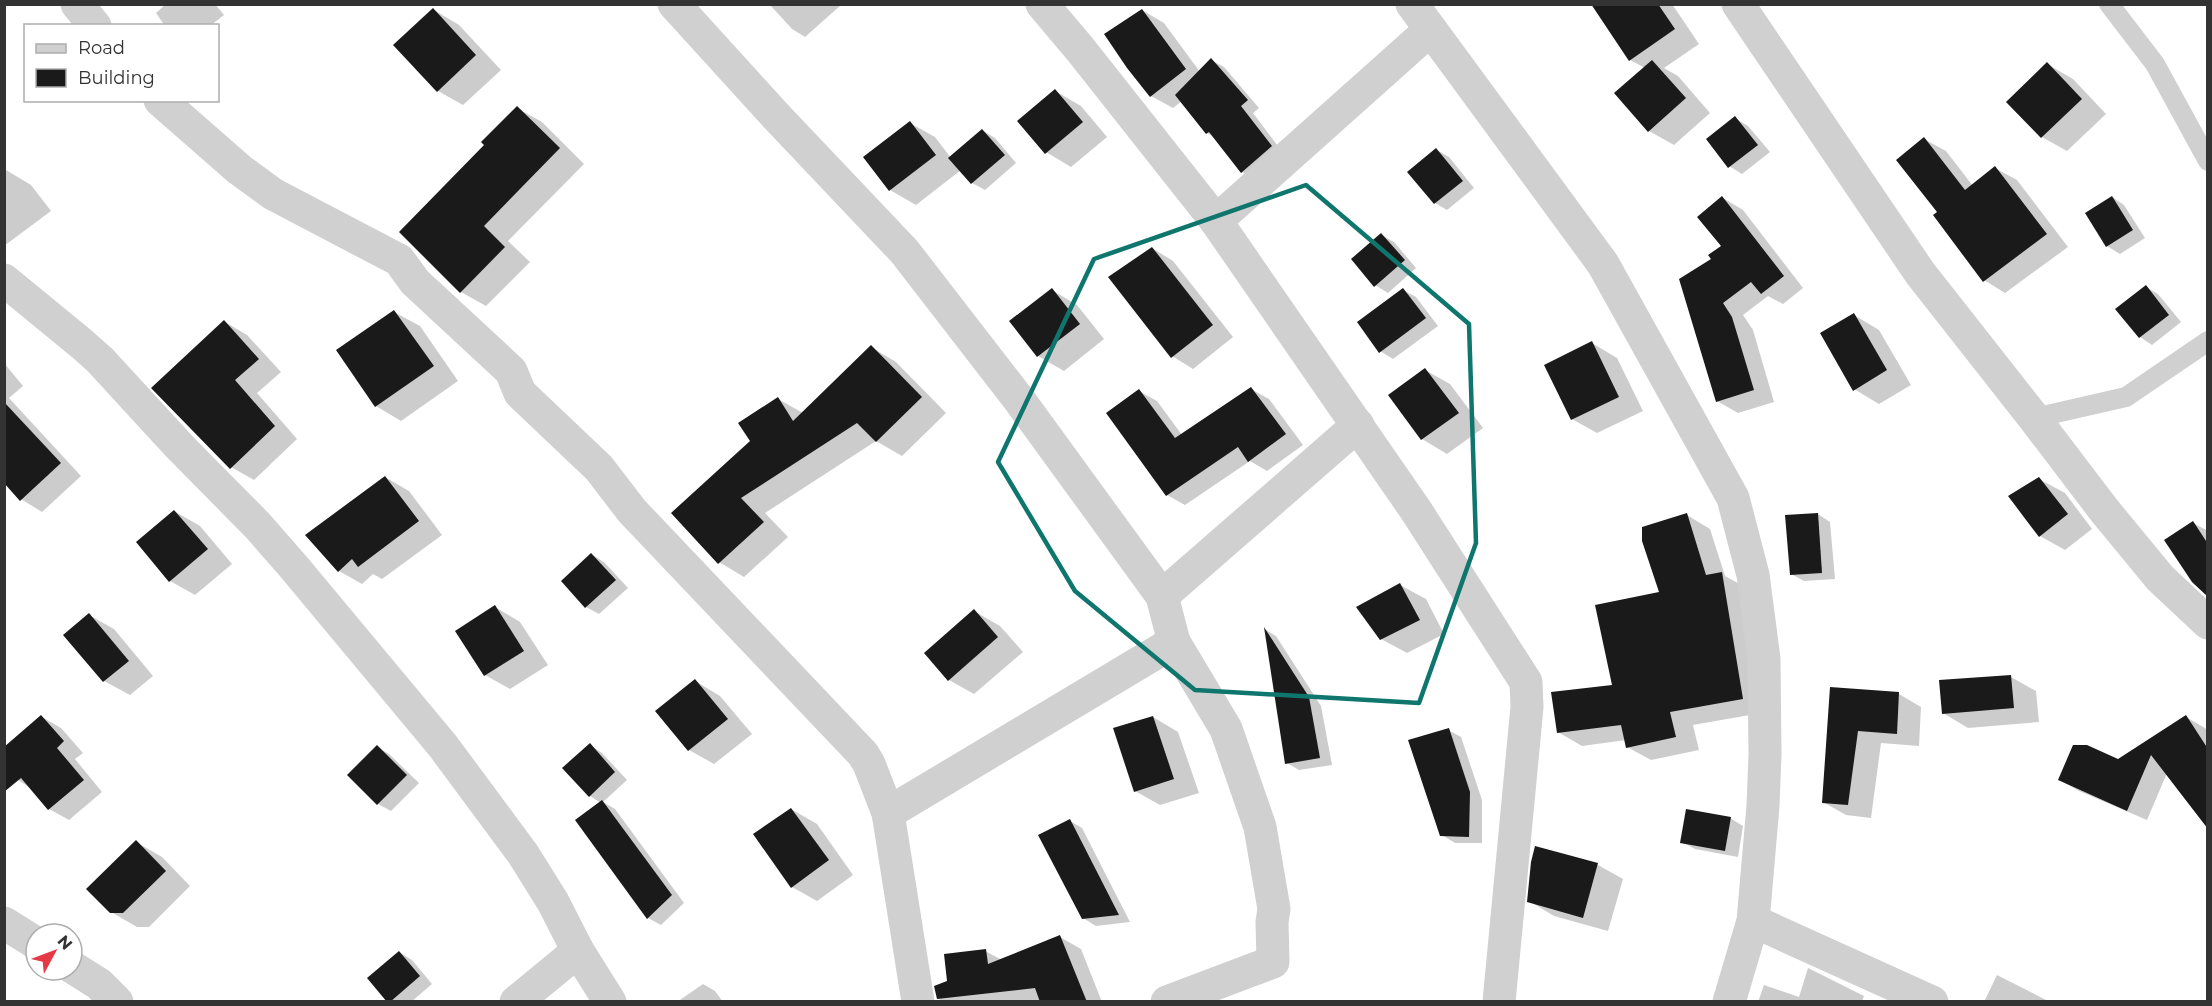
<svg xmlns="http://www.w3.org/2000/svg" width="2212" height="1006" font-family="Montserrat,sans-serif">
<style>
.shadow{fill:#0003}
.building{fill:#1a1a1a}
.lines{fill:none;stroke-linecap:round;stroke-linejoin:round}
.lane{stroke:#d0d0d0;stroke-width:20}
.street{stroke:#d0d0d0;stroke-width:33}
.marked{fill:none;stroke:#0f766e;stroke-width:4.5;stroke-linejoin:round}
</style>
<rect width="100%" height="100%" fill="#fff"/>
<g class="shadow">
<polygon points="166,4 215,4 224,15 210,26 165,26 156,13"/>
<polygon points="773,4 841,4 841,5 805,37 792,29 771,6"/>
<polygon points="1613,4 1672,4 1699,44 1664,68 1678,76 1710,113 1674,145 1649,131 1645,68 1630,60"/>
<polygon points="434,10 459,25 501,70 463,105 438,91"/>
<polygon points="1142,10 1164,23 1200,72 1211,60 1224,67 1259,108 1253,113 1284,154 1255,180 1242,172 1216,138 1207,133 1182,101 1173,108 1151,96"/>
<polygon points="2047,64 2073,79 2106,114 2067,151 2042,137"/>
<polygon points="1055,91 1081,106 1107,137 1071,167 1046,152"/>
<polygon points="517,108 542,122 584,164 508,241 530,262 486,306 461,292 486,145"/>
<polygon points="1735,118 1748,126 1770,152 1742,174 1729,166"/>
<polygon points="910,123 935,137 951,158 982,130 995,138 1016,163 985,190 972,183 961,170 916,205 890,190"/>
<polygon points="1924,139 1946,151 1973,186 1995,168 2017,180 2068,247 2005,293 1984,280 1939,212"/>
<polygon points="1437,150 1449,157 1474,188 1447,210 1435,203"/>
<polygon points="6,170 31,185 51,211 4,246"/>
<polygon points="2112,197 2124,205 2145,238 2120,254 2107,246 2087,214"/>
<polygon points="1723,198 1743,210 1803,288 1783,304 1768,296 1743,315 1753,330 1774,402 1738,413 1717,401 1713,259 1723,246"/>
<polygon points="1381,235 1394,242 1416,268 1388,293 1375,285"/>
<polygon points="1152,248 1173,261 1233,337 1193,369 1172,356"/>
<polygon points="2146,287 2158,294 2181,322 2152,345 2140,337"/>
<polygon points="1052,290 1077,305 1104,339 1064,371 1038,356 1011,322"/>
<polygon points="1403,290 1416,297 1438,326 1393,359 1380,351"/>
<polygon points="394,312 420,326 458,381 401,421 376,406"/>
<polygon points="1854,315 1879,330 1911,385 1879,404 1854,389"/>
<polygon points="225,322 247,335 281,372 257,393 297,439 254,480 231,467"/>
<polygon points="1592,343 1617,358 1643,411 1597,433 1572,419"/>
<polygon points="871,347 896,362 946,413 902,456 876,441 765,513 788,537 744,577 719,562 752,441 778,399 803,413"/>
<polygon points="4,363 23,386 9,398 81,476 42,512 21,499 4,481"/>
<polygon points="1425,370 1450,384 1483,428 1447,454 1422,439"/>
<polygon points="1251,389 1269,399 1303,445 1267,471 1250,461 1185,505 1167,495 1139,391 1157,401 1182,435"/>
<polygon points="385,477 409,491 442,535 382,579 373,574 362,584 339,571"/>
<polygon points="2039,479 2065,493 2092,529 2065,550 2040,536"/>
<polygon points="174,511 200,526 232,564 195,595 170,581"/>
<polygon points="1818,514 1830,522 1835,579 1804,581 1791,574"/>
<polygon points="1687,515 1710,529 1725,576 1745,587 1767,712 1693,725 1699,750 1651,760 1627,747 1626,740 1582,746 1558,732 1614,686 1661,593"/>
<polygon points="2193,523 2208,531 2208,595"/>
<polygon points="591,554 604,562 628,588 599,614 586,607 563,581"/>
<polygon points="1400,585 1426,599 1444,634 1407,653 1381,639"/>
<polygon points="495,607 520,622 548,665 510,689 485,675"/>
<polygon points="974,611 1000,626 1023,652 974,694 949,680"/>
<polygon points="89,615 114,629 153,676 130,695 104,681"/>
<polygon points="1266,630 1276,636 1321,706 1332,765 1299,770 1287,763"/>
<polygon points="2011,677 2036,691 2039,722 1968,728 1943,713"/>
<polygon points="695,681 720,696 752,734 714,764 689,750"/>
<polygon points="1831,688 1899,694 1921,707 1919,746 1881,743 1871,818 1846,815 1823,802"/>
<polygon points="42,717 61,728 83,753 75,759 102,792 69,820 49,809 32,789 18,780"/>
<polygon points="1153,717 1178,732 1199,793 1160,805 1135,791"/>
<polygon points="2186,717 2205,728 2208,732 2208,827 2167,773 2147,820 2079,791 2060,780 2118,760"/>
<polygon points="1448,730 1461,737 1482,800 1482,843 1455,843 1442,835"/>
<polygon points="590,745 602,753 627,780 603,802 615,809 684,903 661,925 648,918 601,803 590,796"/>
<polygon points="377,747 389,754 419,783 391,811 378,804 349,775"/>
<polygon points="791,809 817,824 853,875 817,901 792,887"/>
<polygon points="1730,818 1743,826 1738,857 1695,849 1682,842"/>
<polygon points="1070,821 1082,828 1130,922 1096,926 1083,918"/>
<polygon points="136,842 162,857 190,886 149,927 137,927 111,912"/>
<polygon points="1536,848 1598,865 1623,879 1608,931 1554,916 1529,901"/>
<polygon points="1060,937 1081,949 1102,1002 943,1002 938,998 949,982 985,951 1002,960"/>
<polygon points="399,952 412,960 432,984 411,1002 389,1002"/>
<polygon points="1808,968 1864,996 1862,1002 1758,1002 1764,985 1799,997"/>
<polygon points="1997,975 2048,1001 2049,1002 1984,1002"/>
<polygon points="703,984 715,991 723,1002 677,1002"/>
</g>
<g class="building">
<polygon points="1591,4 1658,4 1675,29 1629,61"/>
<polygon points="433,8 476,55 437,92 393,45"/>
<polygon points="1142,9 1186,69 1150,97 1127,68 1104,34"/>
<polygon points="1211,58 1248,100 1241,106 1272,146 1241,173 1209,132 1206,134 1175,95"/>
<polygon points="1652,60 1686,98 1648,132 1614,93"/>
<polygon points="2047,62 2082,99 2041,138 2006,102"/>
<polygon points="1055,89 1083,122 1045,154 1017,121"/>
<polygon points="517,106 560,148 484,226 505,247 460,293 399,232 484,145 481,142"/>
<polygon points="1735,116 1758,145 1728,168 1706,139"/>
<polygon points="910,121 936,155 889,191 863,157"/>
<polygon points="982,129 1005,155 971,184 948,158"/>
<polygon points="1924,137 1965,190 1995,166 2047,234 1983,282 1933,215 1937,212 1896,160"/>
<polygon points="1436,148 1463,181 1434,204 1407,172"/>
<polygon points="1722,196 1784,276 1761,294 1751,282 1723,303 1732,317 1754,390 1716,402 1679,279 1711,259 1708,255 1721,246 1697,217"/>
<polygon points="2112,196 2133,230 2106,247 2085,213"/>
<polygon points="1381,233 1405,260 1374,287 1351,259"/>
<polygon points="1152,247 1213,325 1171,358 1108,277"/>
<polygon points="2146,285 2169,315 2139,338 2115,309"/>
<polygon points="1052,288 1080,324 1037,357 1009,321"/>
<polygon points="1403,288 1426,318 1379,353 1357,322"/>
<polygon points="394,310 434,366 375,407 336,350"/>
<polygon points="1854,313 1887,370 1853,391 1820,333"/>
<polygon points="224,320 259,359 235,380 275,426 230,469 151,388"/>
<polygon points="1592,341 1619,397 1571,420 1544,365"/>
<polygon points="871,345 922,397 876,442 857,423 741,498 764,522 718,564 671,513 750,441 738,423 778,397 793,421"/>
<polygon points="1425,368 1459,413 1421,440 1388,395"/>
<polygon points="1251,387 1286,434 1248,462 1238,447 1166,496 1106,413 1139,389 1175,438"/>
<polygon points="4,402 61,463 20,501 4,483"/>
<polygon points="385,476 419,521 358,567 352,559 338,572 305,535"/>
<polygon points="2039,477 2068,514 2039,537 2008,496"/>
<polygon points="174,510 208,549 169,582 136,542"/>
<polygon points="1687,513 1706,575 1722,572 1743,699 1670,712 1676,737 1626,748 1621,725 1557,733 1551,692 1612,685 1595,605 1659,592 1642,541 1642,527"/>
<polygon points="1818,513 1822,573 1790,575 1785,515"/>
<polygon points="2193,521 2208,544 2208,597 2192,582 2164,540"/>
<polygon points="591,553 616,580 585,608 561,581"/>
<polygon points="1400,583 1420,620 1380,640 1356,607"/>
<polygon points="495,605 524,651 484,676 455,631"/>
<polygon points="974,609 998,637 948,681 924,653"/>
<polygon points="89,613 129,661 103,682 63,635"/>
<polygon points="1264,627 1309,697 1320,758 1285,764"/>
<polygon points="2011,675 2014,708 1942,714 1939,680"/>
<polygon points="695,679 728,719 688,751 655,711"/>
<polygon points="1830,687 1899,692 1897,734 1858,731 1848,805 1822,803"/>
<polygon points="41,715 64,741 57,748 84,780 48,810 21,778 4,792 4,747"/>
<polygon points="2186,715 2208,749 2208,829 2151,755 2127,811 2058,780 2073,745 2087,745 2118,759"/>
<polygon points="1153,716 1174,779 1134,792 1113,728"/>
<polygon points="1449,728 1470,792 1469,837 1440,836 1408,740"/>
<polygon points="590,743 615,772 589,797 562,768"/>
<polygon points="377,745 407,775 377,805 347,775"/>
<polygon points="602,800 672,895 647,919 575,820"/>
<polygon points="791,808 829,860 791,888 753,834"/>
<polygon points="1686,809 1731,817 1725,851 1680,843"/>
<polygon points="1070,819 1119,915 1082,919 1038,835"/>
<polygon points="136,840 166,871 123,913 110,913 86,889"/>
<polygon points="1535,846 1598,863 1583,918 1527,902 1531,862"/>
<polygon points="1060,935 1087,1002 1040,1002 1035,988 937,999 934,986 947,981 944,954 986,949 988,964"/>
<polygon points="399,951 420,976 390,1002 387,1002 367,978"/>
</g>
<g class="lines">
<g class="lane">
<polyline points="2109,4 2155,64 2208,161"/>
<polyline points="2034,418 2126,397 2208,341"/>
</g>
<g class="street">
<polyline points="77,4 95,26"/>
<polyline points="674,4 775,115 904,251 1020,401 1162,596 1174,642 1226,729 1260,827 1274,909 1272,922 1273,962 1167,1002"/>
<polyline points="1042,4 1080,49 1216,221 1417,512 1526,682 1527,707 1499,1002"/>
<polyline points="1412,4 1603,264 1733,498 1753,575 1764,659 1765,754 1763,806 1753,921 1729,1002"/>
<polyline points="1738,4 1920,273 2034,418 2104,510 2160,578 2208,623"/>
<polyline points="160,100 240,170 273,194 399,260 415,282 511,371 520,393 599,468 632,511 863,754 869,764 888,813 918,1002"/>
<polyline points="1216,221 1430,30"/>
<polyline points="4,280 82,344 100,360 179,446 258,526 293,566 443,746 523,854 553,902 578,951 610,1002"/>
<polyline points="1162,596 1358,425"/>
<polyline points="888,813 1174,642"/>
<polyline points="1753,921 1932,1002"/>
<polyline points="4,923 36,943"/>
<polyline points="72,967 99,984 117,1002"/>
<polyline points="516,1002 578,951"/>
</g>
</g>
<path class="marked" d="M1306,185L1469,324L1476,543L1419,703L1195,690L1075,591L998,462L1094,259Z"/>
<rect width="2212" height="1006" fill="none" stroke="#333333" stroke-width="12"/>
<rect x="24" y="24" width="195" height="78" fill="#ffffff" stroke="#adadad" stroke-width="1.5"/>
<rect x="36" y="44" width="30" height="9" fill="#d0d0d0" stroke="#adadad" stroke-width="1.5"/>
<text x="78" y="54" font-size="18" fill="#333333">Road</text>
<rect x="36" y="69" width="30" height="18" fill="#1a1a1a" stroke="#adadad" stroke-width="1.5"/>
<text x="78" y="84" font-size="18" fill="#333333">Building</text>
<g transform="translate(54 952) rotate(49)"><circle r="28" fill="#ffffff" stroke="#adadad" stroke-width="1.5"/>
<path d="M0-4.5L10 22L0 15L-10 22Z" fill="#e63946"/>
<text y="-9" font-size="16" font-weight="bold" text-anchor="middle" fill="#333333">N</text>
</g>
</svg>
